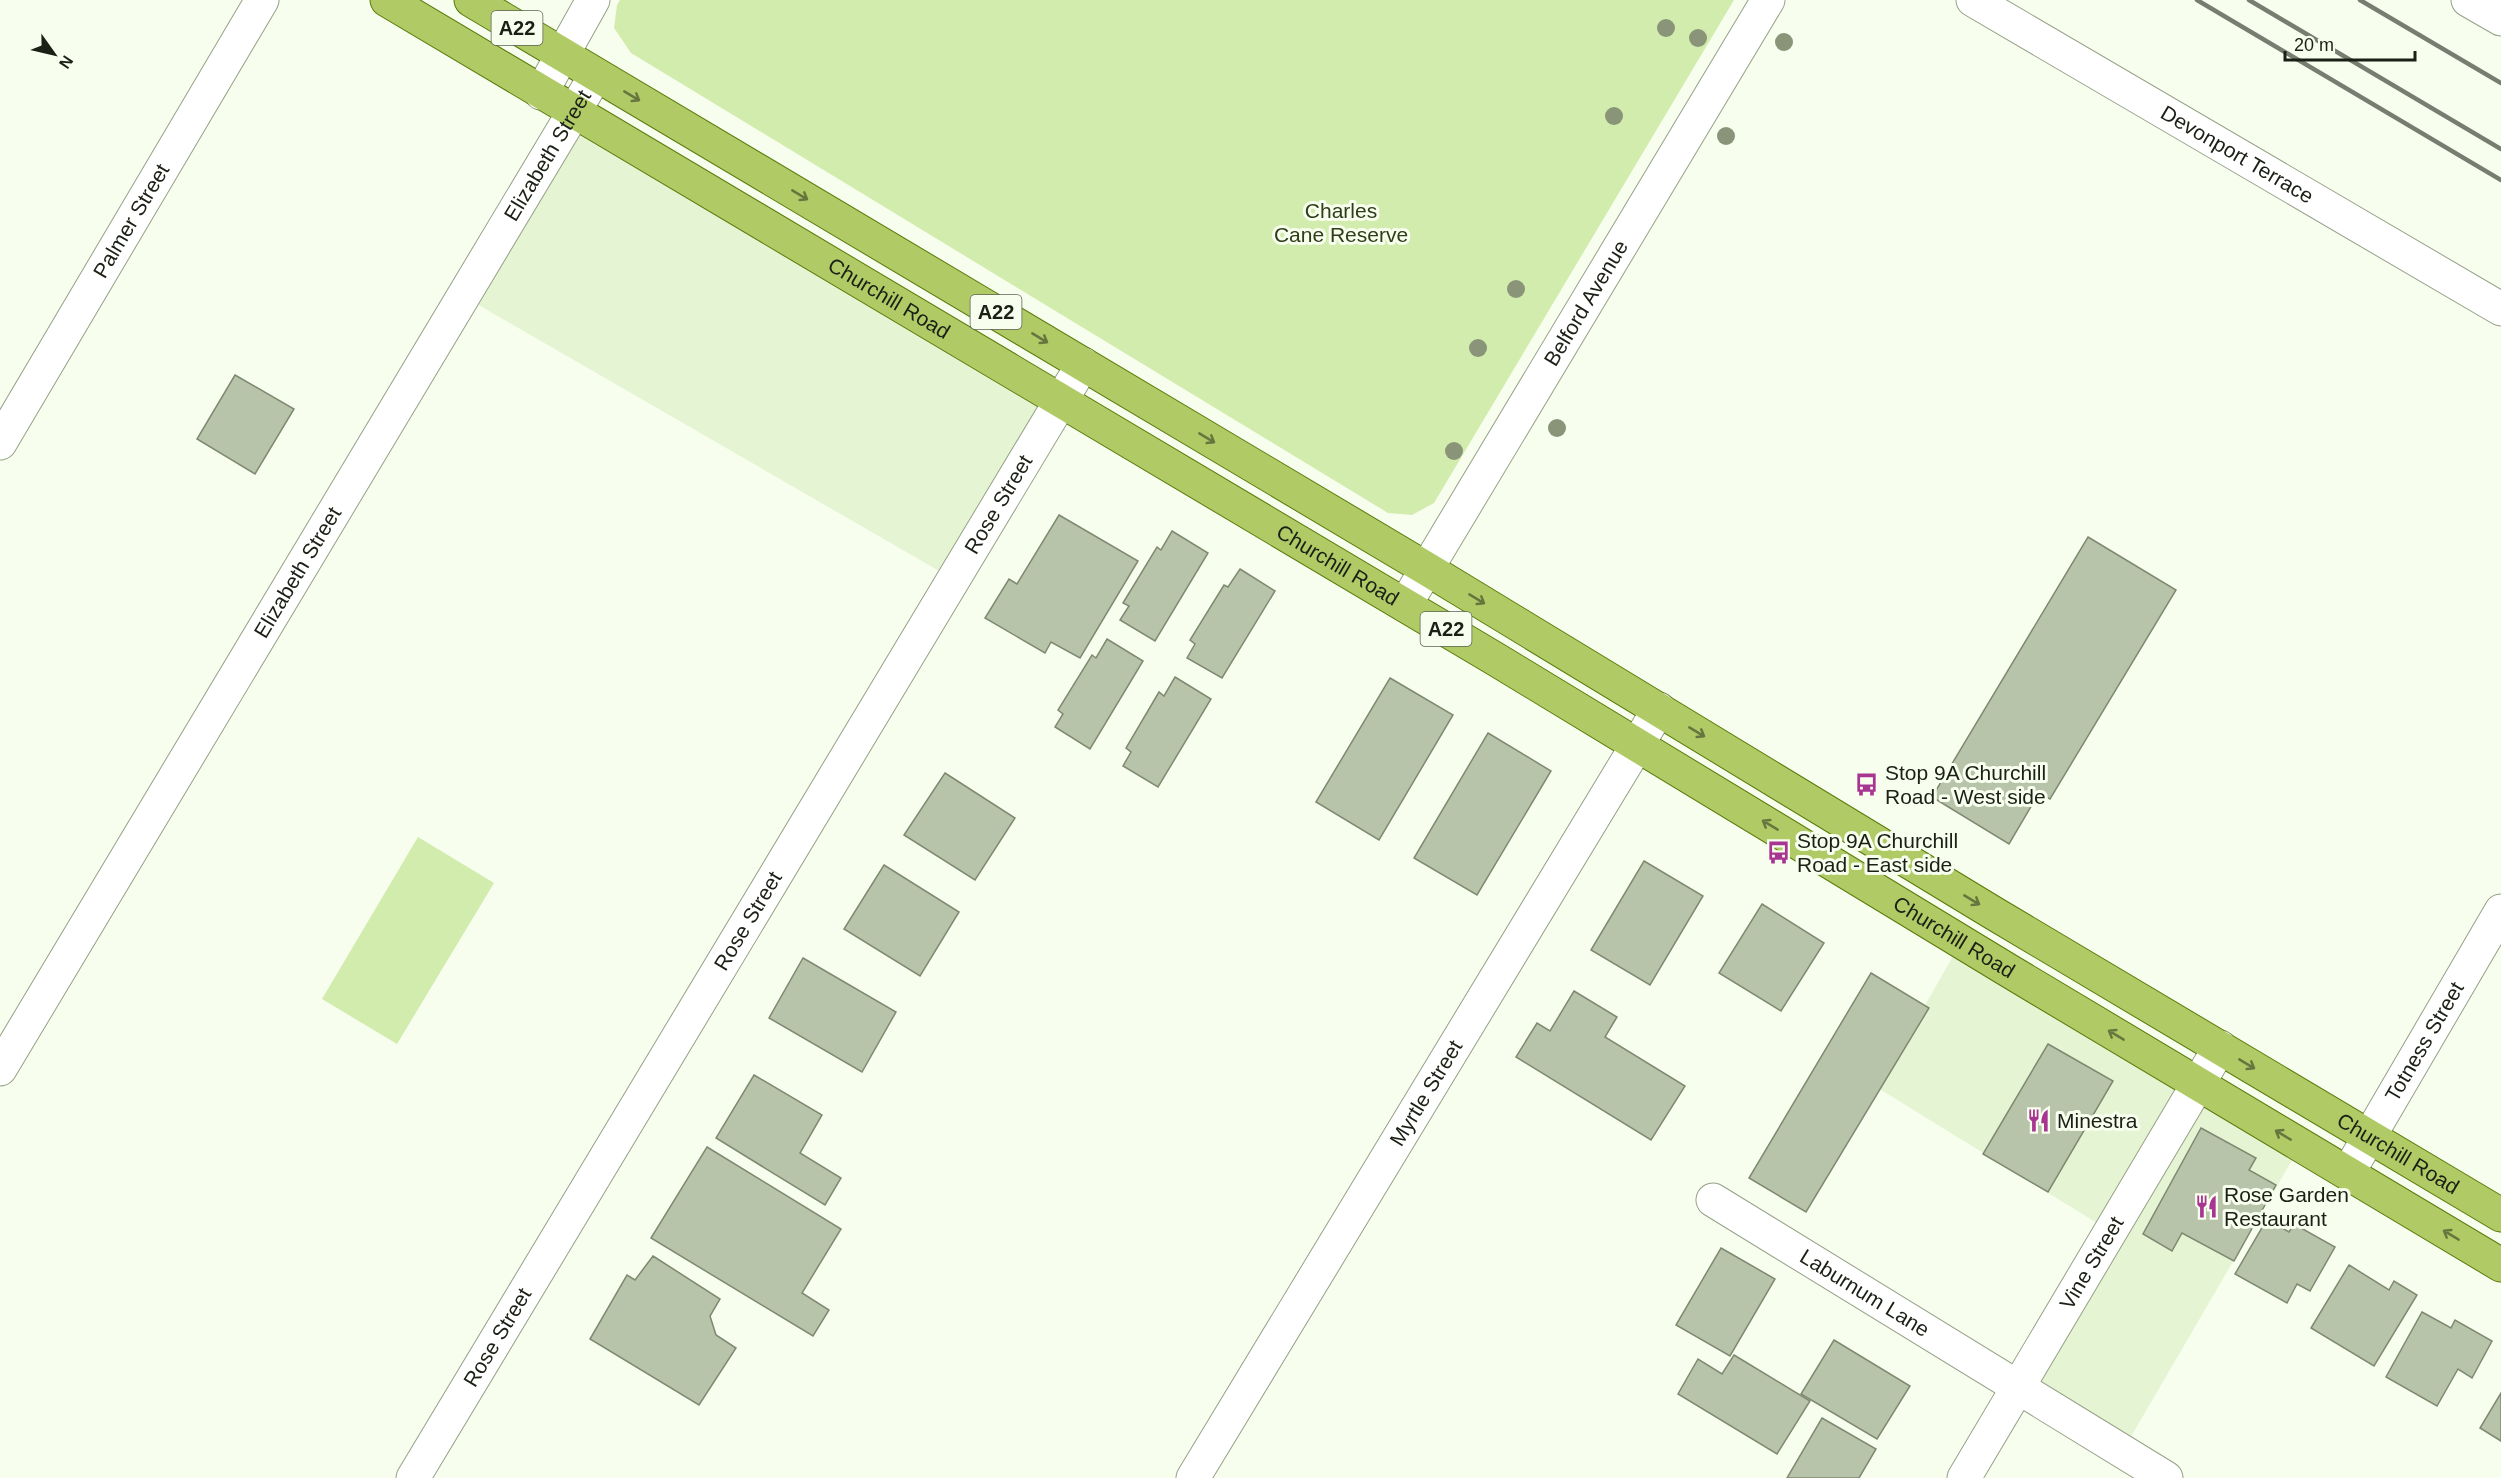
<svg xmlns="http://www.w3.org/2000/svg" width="2501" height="1478" font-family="Helvetica,sans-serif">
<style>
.built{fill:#e5f4d2}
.green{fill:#d2ecae}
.building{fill:#b8c4a9;stroke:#7f8971;stroke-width:1.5}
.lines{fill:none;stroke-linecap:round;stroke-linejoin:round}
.minor-casing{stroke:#96a188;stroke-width:35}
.major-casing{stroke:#597908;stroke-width:35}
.minor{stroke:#fff;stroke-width:33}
.major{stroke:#b0cb66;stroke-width:33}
.rail{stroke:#777d70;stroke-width:4.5}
.tree{fill:#899478}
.oneway{stroke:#66763e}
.labels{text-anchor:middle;stroke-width:6;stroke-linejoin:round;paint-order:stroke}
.shield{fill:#f7feee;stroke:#5d6357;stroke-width:1.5}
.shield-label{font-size:20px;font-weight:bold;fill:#1b2016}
.street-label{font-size:21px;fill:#1b2016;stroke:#f7feee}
.park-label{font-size:21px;fill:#2f3d18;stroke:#f7feee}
.poi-label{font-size:21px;fill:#1b2016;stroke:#f7feee;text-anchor:start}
</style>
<rect width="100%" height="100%" fill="#f7feee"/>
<g class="built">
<polygon points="566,123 1061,400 953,579 463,296"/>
<polygon points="1961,942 2301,1145 2122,1452 2018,1388 2110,1231 1878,1088"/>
</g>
<g class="green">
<polygon points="620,0 1734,0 1434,503 1412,515 1388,513 631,53 614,28 617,5"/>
<polygon points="418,837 494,883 397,1044 322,999"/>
</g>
<g class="building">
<polygon points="235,375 294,409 255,474 197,439"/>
<polygon points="1059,515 1138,561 1080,658 1051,642 1045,653 985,618 1009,579 1017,584"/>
<polygon points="1172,531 1208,553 1155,641 1120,620 1129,606 1123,603 1157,547 1161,550"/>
<polygon points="2088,537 2176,590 2050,799 2039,793 2009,844 1932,797"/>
<polygon points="1240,569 1275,591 1222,678 1187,658 1195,644 1190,640 1224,585 1228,587"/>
<polygon points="1107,639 1143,661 1090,749 1055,727 1063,714 1058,710 1092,655 1096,658"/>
<polygon points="1175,677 1211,699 1158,787 1123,766 1131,752 1126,748 1159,692 1164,696"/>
<polygon points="1390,678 1453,715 1379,840 1316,802"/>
<polygon points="1488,733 1551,771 1477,895 1414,858"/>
<polygon points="945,773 1015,818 975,880 904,835"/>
<polygon points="1644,861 1703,896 1650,985 1591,950"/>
<polygon points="884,865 959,912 920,976 844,929"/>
<polygon points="1762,904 1824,943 1781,1011 1719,973"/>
<polygon points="803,958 896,1012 862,1072 769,1018"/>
<polygon points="1871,973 1929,1008 1806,1212 1749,1178"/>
<polygon points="1574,991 1617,1017 1605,1037 1685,1086 1651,1140 1516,1057 1537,1023 1550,1031"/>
<polygon points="2048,1044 2113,1081 2048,1192 1983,1154"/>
<polygon points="754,1075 822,1115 800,1153 841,1178 825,1205 716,1138"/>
<polygon points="2201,1128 2256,1158 2249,1170 2276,1185 2234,1261 2182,1233 2172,1251 2143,1234"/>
<polygon points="707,1147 841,1229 802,1293 829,1310 813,1336 651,1238"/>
<polygon points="2267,1219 2289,1232 2294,1224 2335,1247 2310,1291 2297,1284 2287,1303 2235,1274"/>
<polygon points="1721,1248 1775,1279 1730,1356 1676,1325"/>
<polygon points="653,1256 720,1299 710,1316 716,1335 736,1348 699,1405 590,1339 627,1275 635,1280"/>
<polygon points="2349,1265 2389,1290 2394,1281 2417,1295 2374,1366 2311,1328"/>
<polygon points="2422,1312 2451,1328 2455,1320 2492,1341 2472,1378 2458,1369 2437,1406 2386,1377"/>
<polygon points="1834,1340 1910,1386 1877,1439 1801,1394"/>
<polygon points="1734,1355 1810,1401 1777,1454 1678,1394 1698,1359 1722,1374"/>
<polygon points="2501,1393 2501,1441 2480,1428"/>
<polygon points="1822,1418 1876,1449 1859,1478 1787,1478"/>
</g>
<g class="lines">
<defs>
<g id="minor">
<path id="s1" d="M1973,0L2501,309"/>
<polyline points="2468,0 2501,19"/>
<polyline points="541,93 593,0"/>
<path id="s2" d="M0,443L262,0"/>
<path id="s3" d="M1405,605L1768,0"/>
<path id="s4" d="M0,1069L596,75"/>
<path id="s5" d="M2348,1173L2501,911"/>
<path id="s6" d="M1713,1200L2166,1478"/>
<path id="s7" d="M413,1478L1083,364"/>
<path id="s8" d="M1193,1478L1659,709"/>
<path id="s9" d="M1964,1478L2220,1047"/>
</g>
<g id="major">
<path id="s10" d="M387,0L1497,660L2011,972L2501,1265"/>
<path id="s11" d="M471,0L1427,569L1995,914L2501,1215"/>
</g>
</defs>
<use href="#minor" class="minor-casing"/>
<use href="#major" class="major-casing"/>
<use href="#minor" class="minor"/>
<use href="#major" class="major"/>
<g class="rail">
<polyline points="2197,0 2501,180"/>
<polyline points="2249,0 2501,149"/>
<polyline points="2360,0 2501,83"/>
</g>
</g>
<g class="tree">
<circle cx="1666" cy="28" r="9"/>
<circle cx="1698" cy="38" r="9"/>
<circle cx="1784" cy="42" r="9"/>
<circle cx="1614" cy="116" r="9"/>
<circle cx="1726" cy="136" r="9"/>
<circle cx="1516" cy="289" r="9"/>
<circle cx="1478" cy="348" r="9"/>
<circle cx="1557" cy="428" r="9"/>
<circle cx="1454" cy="451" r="9"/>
</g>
<defs><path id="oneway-shaft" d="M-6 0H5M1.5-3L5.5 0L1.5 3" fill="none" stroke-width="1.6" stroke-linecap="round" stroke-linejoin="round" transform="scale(1.5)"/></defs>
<g class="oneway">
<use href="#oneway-shaft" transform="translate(632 96) rotate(31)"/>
<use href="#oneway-shaft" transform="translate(800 195) rotate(31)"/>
<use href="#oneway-shaft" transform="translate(1040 338) rotate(31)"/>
<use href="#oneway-shaft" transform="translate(1207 438) rotate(31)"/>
<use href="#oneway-shaft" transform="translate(1477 599) rotate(31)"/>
<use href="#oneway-shaft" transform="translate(1697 732) rotate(31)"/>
<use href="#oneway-shaft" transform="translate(1770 825) rotate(-149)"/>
<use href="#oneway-shaft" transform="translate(1972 900) rotate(31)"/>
<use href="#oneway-shaft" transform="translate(2116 1035) rotate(-149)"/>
<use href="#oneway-shaft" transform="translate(2247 1064) rotate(31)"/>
<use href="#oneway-shaft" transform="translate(2283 1135) rotate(-149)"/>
<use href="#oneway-shaft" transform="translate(2451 1235) rotate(-149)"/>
</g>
<defs>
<symbol id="bus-bare" viewBox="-9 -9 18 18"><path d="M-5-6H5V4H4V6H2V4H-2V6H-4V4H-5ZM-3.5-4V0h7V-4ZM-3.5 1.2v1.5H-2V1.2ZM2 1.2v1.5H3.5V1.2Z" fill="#a73591" stroke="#f7feee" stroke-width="2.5" paint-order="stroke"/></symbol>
<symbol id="restaurant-bare" viewBox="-9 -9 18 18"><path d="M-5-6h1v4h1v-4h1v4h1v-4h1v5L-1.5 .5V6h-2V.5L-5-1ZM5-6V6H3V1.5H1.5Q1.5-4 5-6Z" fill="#a73591" stroke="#f7feee" stroke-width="2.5" paint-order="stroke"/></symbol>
</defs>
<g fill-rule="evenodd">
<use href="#bus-bare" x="1850" y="768" width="33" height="33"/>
<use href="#bus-bare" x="1762" y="836" width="33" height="33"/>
<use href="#restaurant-bare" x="2022" y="1104" width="33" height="33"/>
<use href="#restaurant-bare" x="2190" y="1190" width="33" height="33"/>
</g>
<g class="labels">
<g class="shield">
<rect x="491.5" y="11" width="51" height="34" rx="4.5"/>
<rect x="970.5" y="295" width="51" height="34" rx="4.5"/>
<rect x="1420.5" y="612" width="51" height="34" rx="4.5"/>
</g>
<g class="shield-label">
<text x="517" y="35">A22</text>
<text x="996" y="319">A22</text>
<text x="1446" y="636">A22</text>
</g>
<g class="street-label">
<text dy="7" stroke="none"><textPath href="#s1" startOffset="306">Devonport Terrace</textPath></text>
<text dy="7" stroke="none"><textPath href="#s4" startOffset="1065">Elizabeth Street</textPath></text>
<text dy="7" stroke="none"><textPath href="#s2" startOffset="258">Palmer Street</textPath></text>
<text dy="7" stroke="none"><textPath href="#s10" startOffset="584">Churchill Road</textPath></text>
<text dy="7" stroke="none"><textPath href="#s3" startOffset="352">Belford Avenue</textPath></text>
<text dy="7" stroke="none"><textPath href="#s7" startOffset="1136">Rose Street</textPath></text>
<text dy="7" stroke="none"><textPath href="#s10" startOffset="1106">Churchill Road</textPath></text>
<text dy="7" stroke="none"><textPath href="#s4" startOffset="579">Elizabeth Street</textPath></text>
<text dy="7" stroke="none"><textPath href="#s7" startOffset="650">Rose Street</textPath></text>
<text dy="7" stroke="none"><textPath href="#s10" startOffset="1826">Churchill Road</textPath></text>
<text dy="7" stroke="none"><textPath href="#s5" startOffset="152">Totness Street</textPath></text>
<text dy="7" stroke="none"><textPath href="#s8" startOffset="450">Myrtle Street</textPath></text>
<text dy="7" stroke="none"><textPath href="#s11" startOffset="2246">Churchill Road</textPath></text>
<text dy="7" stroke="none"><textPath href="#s9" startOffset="250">Vine Street</textPath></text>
<text dy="7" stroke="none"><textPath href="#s6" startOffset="178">Laburnum Lane</textPath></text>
<text dy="7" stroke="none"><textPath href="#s7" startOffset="164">Rose Street</textPath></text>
</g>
<g class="park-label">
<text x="1341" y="218">Charles<tspan x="1341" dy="24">Cane Reserve</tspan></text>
</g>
<g class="poi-label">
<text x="1885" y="780">Stop 9A Churchill<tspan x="1885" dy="24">Road - West side</tspan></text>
<text x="1797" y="848">Stop 9A Churchill<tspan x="1797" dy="24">Road - East side</tspan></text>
<text x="2057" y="1128">Minestra</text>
<text x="2224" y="1202">Rose Garden<tspan x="2224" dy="24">Restaurant</tspan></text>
</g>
</g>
<g transform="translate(54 54) rotate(124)" stroke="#f7feee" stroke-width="4.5" paint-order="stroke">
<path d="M0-4.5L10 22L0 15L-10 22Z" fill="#1b2016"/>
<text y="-9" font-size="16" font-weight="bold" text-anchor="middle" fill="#1b2016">N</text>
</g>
<path d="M2285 51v9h130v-9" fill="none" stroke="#1b2016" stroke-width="3"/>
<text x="2294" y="51" font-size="18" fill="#1b2016" stroke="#f7feee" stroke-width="4.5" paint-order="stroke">20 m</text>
</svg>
